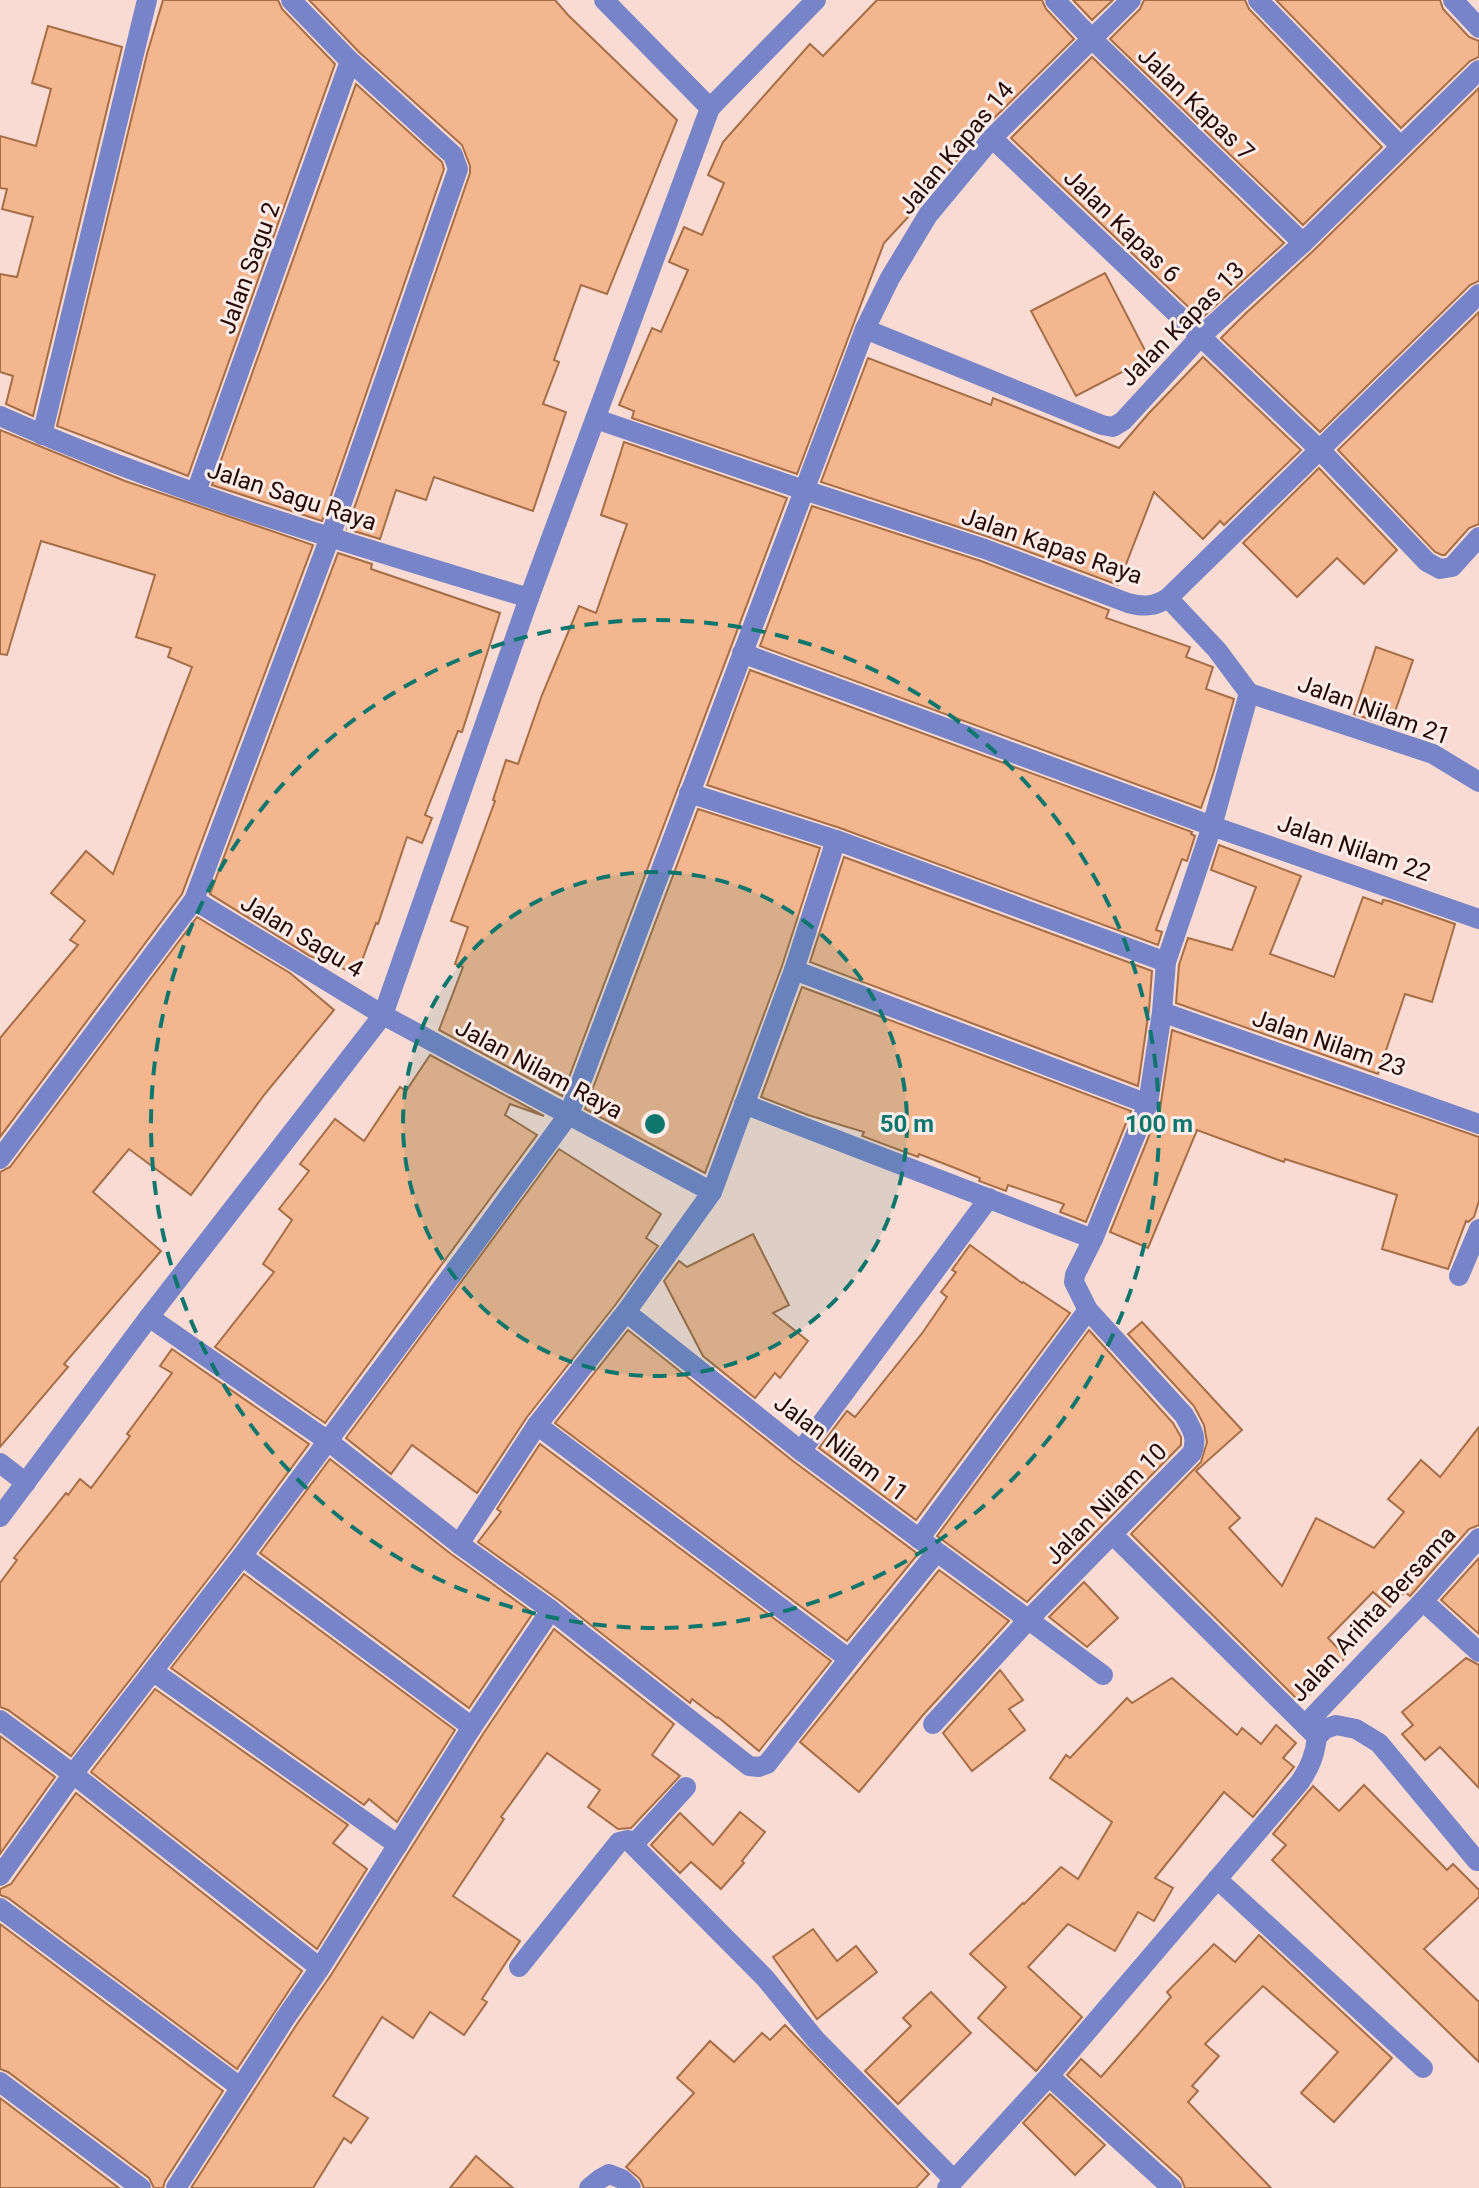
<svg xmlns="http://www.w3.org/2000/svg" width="1479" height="2188" font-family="Roboto,sans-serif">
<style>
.building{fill:#f4b68e;stroke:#a66e47;stroke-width:2}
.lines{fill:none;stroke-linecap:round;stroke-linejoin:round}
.minor{stroke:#7784c8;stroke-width:20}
.tertiary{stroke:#7784c8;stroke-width:20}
.ring{fill:none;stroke:#0f766e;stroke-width:4;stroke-dasharray:14 10}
.labels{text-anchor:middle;stroke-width:6;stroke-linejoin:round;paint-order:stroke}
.street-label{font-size:24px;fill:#230a05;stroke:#fcece8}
.centre{fill:#0f766e;stroke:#fcece8;stroke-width:4}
.ring-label{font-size:24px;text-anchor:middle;font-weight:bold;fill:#0f766e;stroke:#fcece8;stroke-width:6;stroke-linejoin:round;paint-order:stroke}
</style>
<rect width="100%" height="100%" fill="#fadbd3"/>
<g class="building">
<polygon points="163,0 278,0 282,9 335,64 188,476 57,426 147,54"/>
<polygon points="309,0 555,0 568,15 677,120 607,294 581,285 554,360 559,362 543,404 566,412 533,511 434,477 426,500 396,490 380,539 347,529 470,173 470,166 462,145 359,52"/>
<polygon points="877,0 1042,0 1046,9 1074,39 983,129 922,202 884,243 797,474 632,418 634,411 619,405 652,328 661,332 688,270 669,262 684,227 702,235 724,183 708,175 723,142 810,44 823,56"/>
<polygon points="1073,0 1113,0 1092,20"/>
<polygon points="1144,0 1245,0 1249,9 1382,147 1303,225 1110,39 1140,9"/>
<polygon points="1276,0 1440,0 1443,9 1469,37 1479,41 1479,57 1470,61 1401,128"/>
<polygon points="48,26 122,47 33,416 6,404 13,376 0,372 0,274 17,277 33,217 2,209 7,189 0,188 0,136 36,146 51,89 32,83"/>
<polygon points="1092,57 1284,243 1201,319 1011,138"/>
<polygon points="356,84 442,162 444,169 322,521 212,485"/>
<polygon points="1479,88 1479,281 1470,285 1320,432 1221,338 1245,314 1312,252"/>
<polygon points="1105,273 1149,358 1076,396 1031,311"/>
<polygon points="1479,312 1479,524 1469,528 1445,555 1442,555 1435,552 1338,450"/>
<polygon points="1203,357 1301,450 1224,525 1220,521 1203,539 1154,492 1118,585 989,537 821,482 868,358 991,405 993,398 1119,448 1149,413"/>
<polygon points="0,430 125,481 313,545 182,894 0,1137 0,1038 78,945 70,940 85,921 51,893 86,851 113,874 192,667 168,657 171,648 136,637 155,575 41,541 7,655 0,654"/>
<polygon points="624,442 787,498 562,1096 439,1030 463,967 455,964 468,927 451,921 495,801 493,800 506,760 518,764 542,695 579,606 596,613 627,524 601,515"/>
<polygon points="1319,468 1397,550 1364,584 1337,558 1297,597 1243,543"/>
<polygon points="812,506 981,561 1109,610 1106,618 1190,647 1186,657 1213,667 1206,689 1234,699 1213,774 1201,808 760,646"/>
<polygon points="338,553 372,564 371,569 500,613 462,732 458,731 425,815 432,818 422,843 407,837 378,924 376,923 357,974 310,956 210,894"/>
<polygon points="1376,647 1413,660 1390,726 1354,714"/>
<polygon points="750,670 1192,832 1191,834 1195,836 1187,861 1182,859 1156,930 1162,932 1158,945 840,828 707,785"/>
<polygon points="698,809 820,848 782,966 705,1173 585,1109"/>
<polygon points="1219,845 1301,876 1270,954 1334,977 1363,897 1382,904 1383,900 1389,901 1455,924 1432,1002 1405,994 1378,1074 1176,1003 1179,965 1188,938 1232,950 1256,887 1211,870"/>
<polygon points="844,857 1152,971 1149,1010 1138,1086 810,962"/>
<polygon points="197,917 290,973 334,1010 264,1095 191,1195 129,1149 93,1192 161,1251 64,1364 68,1367 0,1447 0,1172 10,1167"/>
<polygon points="802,987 1131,1111 1086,1222 1060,1212 1064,1204 1008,1185 1006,1191 979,1181 980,1178 950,1166 919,1154 918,1157 862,1136 864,1132 808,1115 761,1097"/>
<polygon points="1172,1030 1479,1137 1479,1201 1474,1217 1468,1222 1466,1221 1448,1269 1382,1249 1397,1195 1285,1159 1284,1162 1197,1130 1148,1248 1110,1232 1160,1109"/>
<polygon points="430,1055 544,1116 510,1104 505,1115 537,1135 325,1423 215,1347 274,1272 263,1264 292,1220 279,1209 309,1171 300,1164 335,1119 364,1141 400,1087 406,1091"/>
<polygon points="559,1149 661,1214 646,1238 658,1246 616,1304 527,1417 477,1493 412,1445 391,1474 346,1438"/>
<polygon points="753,1234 789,1305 773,1313 808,1341 780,1378 775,1373 755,1398 703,1356 664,1281 679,1261 687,1267"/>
<polygon points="970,1245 1022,1283 1023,1282 1070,1313 916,1520 819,1448 847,1411 855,1417 923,1332 947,1297 941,1292 956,1272 952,1270"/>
<polygon points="1142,1322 1242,1430 1196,1471 1240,1518 1229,1528 1282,1586 1316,1518 1374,1548 1404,1512 1388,1499 1421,1460 1440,1477 1479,1427 1479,1525 1469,1529 1410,1596 1405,1592 1390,1607 1373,1592 1328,1638 1346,1657 1301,1703 1131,1534 1201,1462 1207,1442 1204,1425 1194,1406 1128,1334"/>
<polygon points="628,1330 793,1461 918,1554 847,1641 555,1423"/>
<polygon points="1089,1330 1173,1423 1181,1437 1181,1445 1027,1602 937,1536"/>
<polygon points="172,1349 309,1444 232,1548 71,1756 8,1710 0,1707 0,1583 17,1560 14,1558 66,1493 68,1495 80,1479 91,1488 130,1436 127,1434 172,1373 160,1366"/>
<polygon points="540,1444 831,1661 759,1751 718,1717 717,1718 692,1699 690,1703 559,1600 478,1542 501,1512 497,1509"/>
<polygon points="330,1459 451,1554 533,1613 469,1708 260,1553"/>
<polygon points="1479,1558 1479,1634 1441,1600"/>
<polygon points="939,1570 1009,1621 923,1715 859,1792 800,1742"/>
<polygon points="244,1574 455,1730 397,1822 369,1799 364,1805 171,1668"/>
<polygon points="1084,1582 1118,1618 1087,1647 1049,1617"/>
<polygon points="554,1629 674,1724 652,1755 680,1776 631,1828 618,1829 588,1807 600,1790 547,1753 501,1817 504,1819 453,1896 520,1941 482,1999 487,2002 464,2035 430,2012 413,2038 382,2017 333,2096 368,2118 351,2143 344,2138 313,2188 191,2188 297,2024 331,1975 483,1734"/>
<polygon points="1466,1658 1479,1665 1479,1788 1440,1747 1425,1760 1402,1734 1413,1725 1402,1712"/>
<polygon points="1000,1670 1023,1700 1009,1709 1025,1730 972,1771 943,1733"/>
<polygon points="1172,1678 1237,1735 1242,1728 1261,1744 1276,1725 1296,1743 1283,1758 1294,1767 1253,1817 1224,1792 1155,1878 1173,1888 1154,1921 1138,1912 1115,1951 1068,1924 1028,1967 1082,2017 1036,2071 978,2018 1006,1987 970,1954 1023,1903 1024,1904 1061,1867 1078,1879 1112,1822 1050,1778 1066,1755 1070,1758 1127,1698 1132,1703"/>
<polygon points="155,1689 348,1825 333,1843 367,1869 317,1949 91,1772"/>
<polygon points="0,1736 55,1777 0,1854"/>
<polygon points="1364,1785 1447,1870 1453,1864 1479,1890 1479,1897 1424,1949 1479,2002 1479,2062 1272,1860 1286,1845 1273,1834 1313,1786 1339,1811"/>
<polygon points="76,1793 302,1971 237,2069 8,1898 0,1895 0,1889 11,1884"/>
<polygon points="740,1812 765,1832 742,1861 744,1863 721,1889 691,1862 680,1873 651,1845 680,1813 713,1845"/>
<polygon points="0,1924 223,2091 165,2181 163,2188 154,2188 149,2178 8,2072 0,2069"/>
<polygon points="813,1929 837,1961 856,1946 877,1972 817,2019 773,1957"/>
<polygon points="1259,1935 1392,2058 1334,2122 1301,2093 1338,2052 1263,1986 1205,2044 1219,2056 1192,2086 1198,2091 1188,2102 1271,2188 1185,2188 1181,2178 1067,2075 1081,2059 1101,2077 1171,1997 1167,1992 1214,1944 1235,1962"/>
<polygon points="931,1992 971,2033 898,2104 865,2071 911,2026 903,2018"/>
<polygon points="785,2025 929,2174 916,2188 644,2188 640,2179 626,2167 694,2093 677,2078 710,2041 734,2062 762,2033 770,2040"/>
<polygon points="1050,2094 1105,2145 1075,2175 1023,2123"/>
<polygon points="0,2098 119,2188 0,2188"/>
<polygon points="476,2156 513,2188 450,2188"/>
</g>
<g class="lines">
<g class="minor">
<polyline points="1055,0 1091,38 1303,243"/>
<polyline points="1258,0 1400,146"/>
<polyline points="1453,0 1479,28"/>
<polyline points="992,138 1321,451 1427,562 1440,569 1452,567 1479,537"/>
<polyline points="865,329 1102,425 1113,427 1123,421 1201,336 1303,243 1479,70"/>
<path d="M0,416C170,492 351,544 529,598"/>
<path d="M596,419L804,490L985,549L1128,603C1143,607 1154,607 1168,598L1479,294"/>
<polyline points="42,435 147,0"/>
<polyline points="196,492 350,61"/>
<polyline points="742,653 1212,826 1479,919"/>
<polyline points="1249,693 1433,754 1479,782"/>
<polyline points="689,793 836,840 1166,962"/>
<polyline points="194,900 383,1015 712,1192"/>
<polyline points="794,970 1148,1104"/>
<polyline points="1162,1012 1479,1124"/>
<polyline points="744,1104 1093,1239"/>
<polyline points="0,1159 194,900 330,537 458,169 453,155 350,61 291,0"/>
<polyline points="1459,1276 1479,1229"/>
<polyline points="626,1312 801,1451 1103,1675"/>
<polyline points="149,1317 328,1441 459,1544 551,1610 749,1766 759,1767 767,1764 849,1659 936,1553"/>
<polyline points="537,1425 849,1659"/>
<polyline points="801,1451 989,1198"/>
<polyline points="0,1463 26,1483"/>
<polyline points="919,1539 1088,1310"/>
<polyline points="459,1544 537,1425 626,1312 712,1192 794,970 836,840"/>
<polyline points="242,1556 472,1727"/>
<polyline points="1423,1601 1479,1652"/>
<polyline points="154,1672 398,1845"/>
<polyline points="0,1720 73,1774 320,1968"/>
<path d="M933,1724L1029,1619L1192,1453C1198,1438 1192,1429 1184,1415L1088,1310L1074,1282L1075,1275L1093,1239L1148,1104L1162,1012L1166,962L1212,826L1249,693L1217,650L1168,598"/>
<polyline points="1305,1725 1423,1601 1479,1538"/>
<polyline points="1317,1737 1325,1729 1336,1725 1356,1729 1379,1743 1477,1861"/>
<polyline points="634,1844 686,1787"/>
<polyline points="0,1876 73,1774 242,1556 465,1257 569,1114 865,329 890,278 928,215 992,138 1131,0"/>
<polyline points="1217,1879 1423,2068"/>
<polyline points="0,1908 240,2087"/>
<polyline points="519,1967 619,1842 628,1840 765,1978 816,2040 954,2180"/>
<polyline points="1049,2076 1172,2188"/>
<polyline points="0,2082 141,2188"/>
<polyline points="176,2188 286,2017 320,1968 472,1727 551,1610"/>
<polyline points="589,2188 600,2179 609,2174 622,2179 631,2188"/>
<path d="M947,2188L1049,2076L1300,1782C1310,1767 1315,1755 1317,1737L1112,1534"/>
</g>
<g class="tertiary">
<polyline points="604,0 710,108"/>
<polyline points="0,1517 149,1317 383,1015 529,598 710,108 816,0"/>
</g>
</g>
<circle cx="655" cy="1124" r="252" fill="#0f766e" fill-opacity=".12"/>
<g class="ring">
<circle cx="655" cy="1124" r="252"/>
<circle cx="655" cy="1124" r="504"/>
</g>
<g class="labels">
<g class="street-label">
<text transform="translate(1196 104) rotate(44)" y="8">Jalan Kapas 7</text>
<text transform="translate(956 148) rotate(-50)" y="8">Jalan Kapas 14</text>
<text transform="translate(1122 226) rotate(44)" y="8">Jalan Kapas 6</text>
<text transform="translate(249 268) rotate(-70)" y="8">Jalan Sagu 2</text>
<text transform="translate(1182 324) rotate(-45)" y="8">Jalan Kapas 13</text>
<text transform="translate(292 496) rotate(18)" y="8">Jalan Sagu Raya</text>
<text transform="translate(1052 546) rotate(19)" y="8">Jalan Kapas Raya</text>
<text transform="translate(1374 710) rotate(20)" y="8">Jalan Nilam 21</text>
<text transform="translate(1354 848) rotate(19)" y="8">Jalan Nilam 22</text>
<text transform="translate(302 936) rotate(31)" y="8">Jalan Sagu 4</text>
<text transform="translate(1329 1043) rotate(19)" y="8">Jalan Nilam 23</text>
<text transform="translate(539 1069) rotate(28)" y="8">Jalan Nilam Raya</text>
<text transform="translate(841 1448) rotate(37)" y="8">Jalan Nilam 11</text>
<text transform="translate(1106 1504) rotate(-45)" y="8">Jalan Nilam 10</text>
<text transform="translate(1373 1614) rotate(-47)" y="8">Jalan Arihta Bersama</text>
</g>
</g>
<circle cx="655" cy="1124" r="12" class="centre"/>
<g class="ring-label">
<text x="907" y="1132">50 m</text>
<text x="1159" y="1132">100 m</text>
</g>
</svg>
